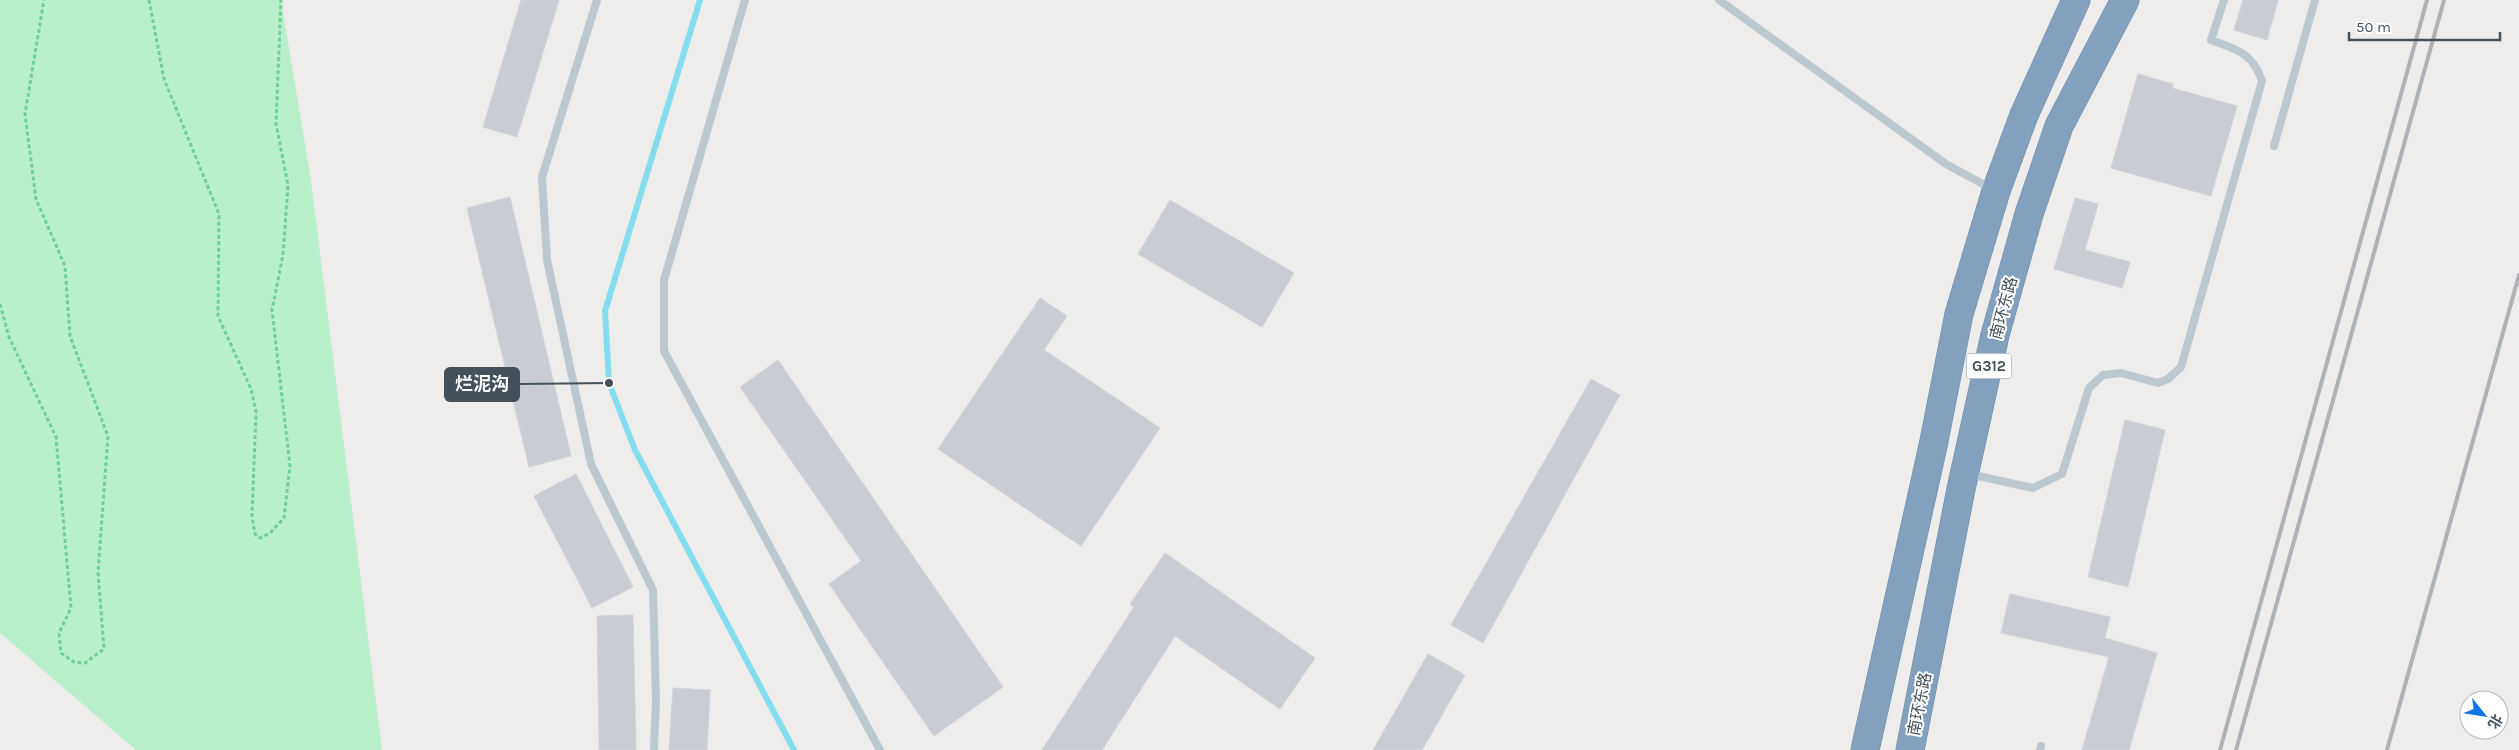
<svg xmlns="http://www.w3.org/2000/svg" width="2519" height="750" font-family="Karla,'Noto Sans SC',sans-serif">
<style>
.green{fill:#b8f0cb}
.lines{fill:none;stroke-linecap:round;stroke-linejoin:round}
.stream{stroke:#83ddef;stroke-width:6}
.building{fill:#c9ccd2;stroke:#d0d3d9}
.highway-casing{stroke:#6d8caa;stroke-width:29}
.path{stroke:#6ecf9b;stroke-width:3;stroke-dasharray:4 2.5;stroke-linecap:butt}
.lane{stroke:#bcc8d0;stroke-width:8}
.highway{stroke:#81a1be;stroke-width:28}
.rail{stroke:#aeb2b7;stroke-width:4}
.labels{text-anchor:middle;stroke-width:4;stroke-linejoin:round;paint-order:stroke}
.shield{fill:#fff;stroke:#7c858c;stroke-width:1}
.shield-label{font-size:15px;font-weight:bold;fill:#44515a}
.street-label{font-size:16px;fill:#44515a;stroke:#fff}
.leader{fill:none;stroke:#44515a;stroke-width:2}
.callout-dot{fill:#44515a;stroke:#fff;stroke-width:2}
.callout{fill:#44515a;stroke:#44515a;stroke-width:2}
.callout-label{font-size:18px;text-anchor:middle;font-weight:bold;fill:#fff}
</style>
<rect width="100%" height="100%" fill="#efecec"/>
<polygon class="green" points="0,0 281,0 310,173 382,750 136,750 0,633"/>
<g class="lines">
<polyline class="stream" points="700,0 605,311 609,383 635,450 794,750"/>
</g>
<g class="building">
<polygon points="521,0 559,0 517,137 483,127"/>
<polygon points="2243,0 2278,0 2267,40 2234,30"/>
<polygon points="2138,74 2173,84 2172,88 2237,106 2211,196 2111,168"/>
<polygon points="510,197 571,456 529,467 467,208"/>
<polygon points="2075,198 2098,204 2085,250 2130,262 2122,288 2054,269"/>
<polygon points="1170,200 1294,273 1262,327 1138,254"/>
<polygon points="1040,298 1067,316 1044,350 1160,428 1081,546 938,449"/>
<polygon points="778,360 1003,687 934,736 829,584 861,561 740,387"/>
<polygon points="1591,379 1620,395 1483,643 1451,625"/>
<polygon points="2125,420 2165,430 2128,587 2088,577"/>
<polygon points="576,474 633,587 592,608 534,496"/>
<polygon points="1165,553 1315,658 1280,709 1175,636 1102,750 1042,750 1134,607 1130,604"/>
<polygon points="2010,594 2110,617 2105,638 2157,653 2129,750 2082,750 2109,657 2001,633"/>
<polygon points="633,615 636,750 599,750 597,616"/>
<polygon points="1428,654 1465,675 1422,750 1373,750"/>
<polygon points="673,688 710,690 707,750 669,750"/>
</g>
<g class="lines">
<defs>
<g id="highway">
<polyline points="1865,750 1933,446 1959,314 1996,191 2024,115 2076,0"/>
<polyline points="1910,750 1961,489 1995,335 2029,214 2059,126 2125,0"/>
</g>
</defs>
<use href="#highway" class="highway-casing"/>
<g class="path">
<polyline points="149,0 164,79 219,214 218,316 251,389 256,412 252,516 255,534 260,538 270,533 284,518 290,466 272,310 283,255 288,185 276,124 281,0"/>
<polyline points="0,304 9,337 56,437 71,608 59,633 61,653 74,662 85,663 104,649 98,572 108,436 70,336 65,266 36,199 25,114 44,0"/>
</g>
<g class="lane">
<polyline points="597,0 542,177 547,260 591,464 653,590 656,700 654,750"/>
<polyline points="745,0 664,280 664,351 880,750"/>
<polyline points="1719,0 1946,164 1992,189"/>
<polyline points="2274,146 2315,0"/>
<path d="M1969,474L2033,488L2062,474L2089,388L2103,375L2121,373L2158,383L2168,379L2181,367L2262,81C2252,52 2237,50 2211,40L2224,0"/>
<polyline points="2040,750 2041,746"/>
</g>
<use href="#highway" class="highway"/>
<g class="rail">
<polyline points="2220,750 2427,0"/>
<polyline points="2236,750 2444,0"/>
<polyline points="2387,750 2519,275"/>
</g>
</g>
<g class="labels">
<rect class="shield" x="1966.5" y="353.5" width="45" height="25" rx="4"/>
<g class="shield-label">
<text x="1989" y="371">G312</text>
</g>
<g class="street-label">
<text transform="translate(2003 308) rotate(-75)" y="6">南环东路</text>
<text transform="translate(1919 704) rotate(-79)" y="6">南环东路</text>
</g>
</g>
<path class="leader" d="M609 383L519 384"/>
<circle class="callout-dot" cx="609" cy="383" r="5"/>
<rect class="callout" x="445" y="368" width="74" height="33" rx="5"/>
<g class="callout-label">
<text x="482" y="390">烂泥沟</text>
</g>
<g transform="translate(2484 715) rotate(120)"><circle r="24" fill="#ffffff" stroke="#b4b9bd"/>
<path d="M0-4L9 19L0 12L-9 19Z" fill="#1176e4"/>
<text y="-8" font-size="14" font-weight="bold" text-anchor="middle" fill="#44515a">北</text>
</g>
<path d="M2349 32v8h151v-8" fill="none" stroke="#44515a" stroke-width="2.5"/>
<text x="2356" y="32" font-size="15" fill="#44515a" stroke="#ffffff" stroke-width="4" paint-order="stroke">50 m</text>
</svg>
